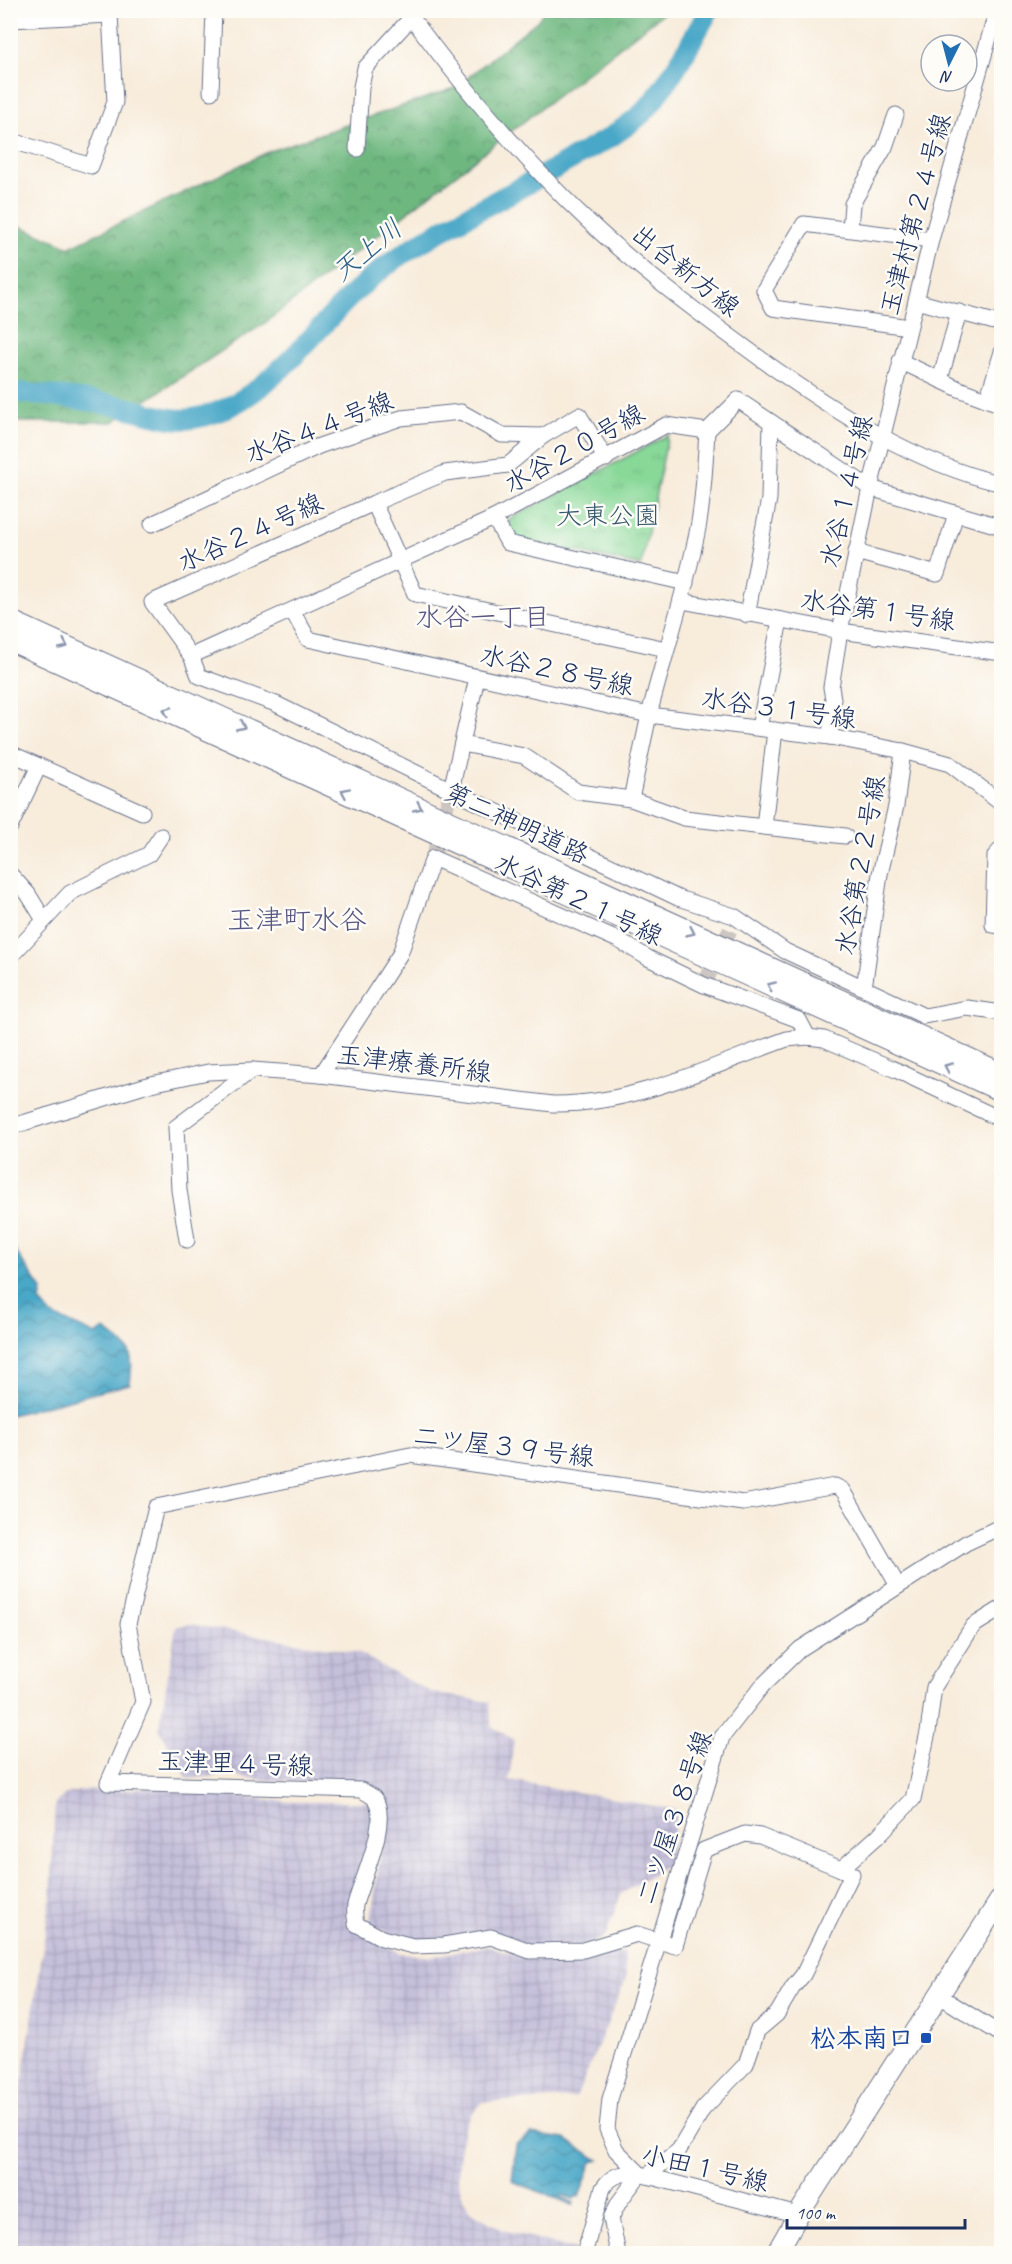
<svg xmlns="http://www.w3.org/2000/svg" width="1012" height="2264" font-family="Caveat,'Klee One',sans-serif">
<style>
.industrial{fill:url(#industrial-grid)}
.forest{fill:url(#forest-crowns);stroke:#44746f;stroke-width:1.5}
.park{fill:url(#park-tufts);stroke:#52847b;stroke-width:1.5}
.water{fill:url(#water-waves);stroke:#326b92;stroke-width:1.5}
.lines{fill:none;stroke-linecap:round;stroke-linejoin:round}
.river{stroke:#48a7c7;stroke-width:21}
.minor-tunnel{stroke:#ccc6c2;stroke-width:15;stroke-dasharray:15 8;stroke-linecap:butt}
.minor-casing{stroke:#68718a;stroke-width:17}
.major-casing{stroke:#68718a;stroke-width:22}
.highway-casing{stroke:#68718a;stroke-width:23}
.minor{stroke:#fff;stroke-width:15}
.major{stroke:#fff;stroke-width:20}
.highway{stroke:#fff;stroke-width:21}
.oneway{stroke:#8d97ae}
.transit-dot{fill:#1a4fb4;stroke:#fdfcf7;stroke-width:2}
.labels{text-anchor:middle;stroke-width:5;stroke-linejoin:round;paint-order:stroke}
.street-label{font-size:26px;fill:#1b2f5e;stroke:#fdfcf7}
.park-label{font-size:26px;fill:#36596c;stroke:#fdfcf7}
.transit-label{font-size:26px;font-weight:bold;fill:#164399;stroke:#fdfcf7;text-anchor:end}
.water-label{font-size:27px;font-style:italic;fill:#2d5f88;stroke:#fdfcf7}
.neighbourhood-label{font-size:27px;fill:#585684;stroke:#fdfcf7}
.quarter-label{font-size:28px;fill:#585684;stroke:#fdfcf7}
</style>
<defs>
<pattern id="industrial-grid" width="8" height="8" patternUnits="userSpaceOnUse" patternTransform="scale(1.5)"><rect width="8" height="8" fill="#c5c0da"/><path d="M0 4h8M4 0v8" fill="none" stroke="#a9a5be"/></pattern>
<pattern id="forest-crowns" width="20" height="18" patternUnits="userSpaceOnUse" patternTransform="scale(1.5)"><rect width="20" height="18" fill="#6eb880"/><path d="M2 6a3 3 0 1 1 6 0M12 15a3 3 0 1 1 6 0" fill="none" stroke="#5a966c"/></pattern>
<pattern id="park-tufts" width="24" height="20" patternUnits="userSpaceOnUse" patternTransform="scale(1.5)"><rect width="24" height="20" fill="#88d898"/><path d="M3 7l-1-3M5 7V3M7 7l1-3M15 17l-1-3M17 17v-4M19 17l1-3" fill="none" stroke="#75ba85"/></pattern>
<pattern id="water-waves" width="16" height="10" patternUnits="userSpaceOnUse" patternTransform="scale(1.5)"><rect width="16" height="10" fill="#48a7c7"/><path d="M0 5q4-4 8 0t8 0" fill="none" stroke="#3b88a5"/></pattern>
</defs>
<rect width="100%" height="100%" fill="#fdfcf7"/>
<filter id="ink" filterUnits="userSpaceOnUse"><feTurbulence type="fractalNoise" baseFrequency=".0167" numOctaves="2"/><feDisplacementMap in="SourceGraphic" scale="12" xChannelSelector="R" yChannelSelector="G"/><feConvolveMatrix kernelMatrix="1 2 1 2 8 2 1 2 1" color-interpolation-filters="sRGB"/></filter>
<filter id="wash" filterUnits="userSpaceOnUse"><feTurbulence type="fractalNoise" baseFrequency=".008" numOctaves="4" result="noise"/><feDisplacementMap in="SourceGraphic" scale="24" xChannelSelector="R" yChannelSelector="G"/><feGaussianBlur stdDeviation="1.35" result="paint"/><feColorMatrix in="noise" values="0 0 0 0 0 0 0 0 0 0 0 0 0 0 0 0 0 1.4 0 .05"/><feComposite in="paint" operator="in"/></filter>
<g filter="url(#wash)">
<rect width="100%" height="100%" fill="#f8ecdb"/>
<g class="industrial">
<polygon points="188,1624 360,1653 390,1671 433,1693 490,1702 491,1726 514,1740 509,1780 677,1810 669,1864 621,1894 605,1937 588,1945 526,1947 488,1936 427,1942 395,1937 370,1924 388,1808 380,1793 363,1784 263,1780 226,1775 188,1779 159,1729 176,1627"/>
<polygon points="160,1788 290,1802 374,1802 371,1841 351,1893 346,1923 400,1953 428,1957 487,1946 530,1959 624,1952 626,1979 576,2098 483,2102 472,2113 464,2128 460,2147 458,2181 463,2198 473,2213 503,2230 577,2250 576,2253 11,2254 11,2155 51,1895 55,1804 64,1795 78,1791"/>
</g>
<polygon class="forest" points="544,11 666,11 265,323 113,422 11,422 10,222 70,247 270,151 455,88 538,20"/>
<polygon class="park" points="668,435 641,566 515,538 508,520"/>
<g class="water">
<path d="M10,1249H14L42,1290L40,1301L52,1315L96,1335L104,1329C132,1351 134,1349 130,1384L11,1415Z"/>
<polygon points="531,2134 565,2139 599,2160 592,2162 579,2197 576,2196 574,2199 562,2195 561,2197 574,2203 573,2205 512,2181 516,2144"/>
</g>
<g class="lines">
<path class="river" d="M14,392C53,396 93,400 131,409C149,413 169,421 189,419C258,412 308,336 355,292C398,251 451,225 503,197C540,178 575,157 611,137C624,127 640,118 650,105C673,76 691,42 709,10"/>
</g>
</g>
<g filter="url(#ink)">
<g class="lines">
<g class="minor-tunnel">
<polyline points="433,858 451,790"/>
<polyline points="704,985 730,930"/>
</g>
<defs>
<g id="minor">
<path d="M406,10C460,83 521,158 587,220C641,271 701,315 761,359C834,411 913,463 1002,484"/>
<polyline points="10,20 110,15 109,10"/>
<polyline points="211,92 214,10"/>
<polyline points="10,140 91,166 115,102 110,15"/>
<polyline points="357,149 361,87 365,68 411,18"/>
<polyline points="850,229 852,204 885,147 896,115"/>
<polyline points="916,301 1002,324"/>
<polyline points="909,327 773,308 764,290 804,224 931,240"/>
<polyline points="900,361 959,389 1002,405"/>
<polyline points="940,380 959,312"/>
<polyline points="987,400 1002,352"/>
<polyline points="374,503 445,473 508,465 543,436 579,415 606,459"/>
<polyline points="494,518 508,543 686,583"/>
<polyline points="152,524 319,446 401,418 461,412 502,435 543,436"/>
<polyline points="856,552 937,574 956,514"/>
<polyline points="682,601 840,631 1002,653"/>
<path d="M293,612L308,639L649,715C665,652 686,591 698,528C704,496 705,463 707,431"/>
<polyline points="747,615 769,499 771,422"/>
<polyline points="666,649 415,594 374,503 152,602 191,656 199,676 276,704 451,790 678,898 734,916 785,951 924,1016 967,1008 1002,1013"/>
<polyline points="191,656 494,518 666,425 707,431 738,400 870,488 1002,527"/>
<polyline points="759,728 780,620"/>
<polyline points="830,737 833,699 831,687 840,631 870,488 931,240 997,10"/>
<polyline points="462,744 524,756 578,792 631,799 684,818 764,827 775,730"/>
<polyline points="10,753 142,812"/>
<polyline points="451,790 477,678"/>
<polyline points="631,799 649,715 830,737 903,751 950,764 1002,804"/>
<polyline points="10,827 39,766"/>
<polyline points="764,827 845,836"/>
<polyline points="1002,848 995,856 993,925 1002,926"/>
<polyline points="10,874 28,894 44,920"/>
<polyline points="10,957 70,893 149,854 161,836"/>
<polyline points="864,988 880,874 896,806 903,751"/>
<polyline points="321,1075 400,954 433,858 620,941 648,958 704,985 799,1020 808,1037"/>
<path d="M10,1127L151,1084L208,1072L252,1070L321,1075L553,1104C635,1105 711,1066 787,1039L808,1037L824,1039L896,1070L1002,1120"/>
<polyline points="187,1240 179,1190 176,1127 252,1070"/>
<path d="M898,1586L843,1490L835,1486L743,1503L410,1455L156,1507L128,1624L143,1702L108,1783L361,1790C365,1792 370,1795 373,1797C393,1817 360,1883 355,1905C354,1911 355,1918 356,1924L382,1938L413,1946L444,1945L491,1937L530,1951L583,1950L637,1934L675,1946L704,1850L745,1834L760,1836L841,1869L878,1836L913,1799L928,1732L934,1687L973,1626L1002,1608"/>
<polyline points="938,1995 1002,2035"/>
<polyline points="647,2176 679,2150 703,2109 746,2064 757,2031 777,2014 793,1987 803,1975 852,1874 841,1869"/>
<path d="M584,2254L603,2188C612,2174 624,2172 640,2174L798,2215"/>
<polyline points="618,2254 611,2218 619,2202 640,2174 616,2150 607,2129 610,2099 722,1737 762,1686 800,1649 966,1543 1002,1526"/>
</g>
<polyline id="major" points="776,2254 798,2215 1002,1897"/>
<g id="highway">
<polyline points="10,621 1002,1074"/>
<polyline points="10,640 1002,1091"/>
</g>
</defs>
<use href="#minor" class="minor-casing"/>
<use href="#major" class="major-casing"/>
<use href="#highway" class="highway-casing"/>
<use href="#minor" class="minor"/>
<use href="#major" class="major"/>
<use href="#highway" class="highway"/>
</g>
<defs><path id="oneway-chevron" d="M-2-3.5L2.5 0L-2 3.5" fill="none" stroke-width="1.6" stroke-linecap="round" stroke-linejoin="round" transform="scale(1.5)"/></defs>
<g class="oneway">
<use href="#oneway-chevron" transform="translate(64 645) rotate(25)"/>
<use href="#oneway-chevron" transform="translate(167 711) rotate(-156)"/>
<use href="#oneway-chevron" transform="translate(241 726) rotate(25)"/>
<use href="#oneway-chevron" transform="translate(345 792) rotate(-156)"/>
<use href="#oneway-chevron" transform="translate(418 807) rotate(25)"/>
<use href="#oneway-chevron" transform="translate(691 932) rotate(25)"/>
<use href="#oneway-chevron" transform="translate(771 986) rotate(-156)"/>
<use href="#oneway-chevron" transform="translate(948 1067) rotate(-156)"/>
</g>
</g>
<rect class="transit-dot" x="920" y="2032" width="12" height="12" rx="3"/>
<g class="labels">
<g class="street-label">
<text transform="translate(915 214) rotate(-75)" y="9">玉津村第２４号線</text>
<text transform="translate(686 270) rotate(39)" y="9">出合新方線</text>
<text transform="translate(319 427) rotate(-21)" y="9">水谷４４号線</text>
<text transform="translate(574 448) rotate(-29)" y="9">水谷２０号線</text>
<text transform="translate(846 491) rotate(-77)" y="9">水谷１４号線</text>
<text transform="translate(250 532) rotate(-24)" y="9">水谷２４号線</text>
<text transform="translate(878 610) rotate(8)" y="9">水谷第１号線</text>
<text transform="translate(557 670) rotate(12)" y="9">水谷２８号線</text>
<text transform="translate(779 708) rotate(8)" y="9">水谷３１号線</text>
<text transform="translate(517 823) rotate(25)" y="9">第二神明道路</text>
<text transform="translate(860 865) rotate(-80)" y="9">水谷第２２号線</text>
<text transform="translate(579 899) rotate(25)" y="9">水谷第２１号線</text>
<text transform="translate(414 1063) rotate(7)" y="9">玉津療養所線</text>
<text transform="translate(504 1446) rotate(7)" y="9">二ツ屋３９号線</text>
<text transform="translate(235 1763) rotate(2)" y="9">玉津里４号線</text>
<text transform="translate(674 1817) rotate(-71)" y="9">二ツ屋３８号線</text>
<text transform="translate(705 2168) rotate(13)" y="9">小田１号線</text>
</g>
<g class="park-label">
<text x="608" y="524">大東公園</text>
</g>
<g class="transit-label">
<text x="914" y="2047">松本南口</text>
</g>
<g class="water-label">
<text transform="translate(367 250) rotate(-39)" y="9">天上川</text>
</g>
<g class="neighbourhood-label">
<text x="483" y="626">水谷一丁目</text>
</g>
<g class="quarter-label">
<text x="297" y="929">玉津町水谷</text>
</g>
</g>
<rect width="1012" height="2264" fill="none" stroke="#fdfcf7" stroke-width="36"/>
<g transform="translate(949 63) rotate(186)"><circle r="28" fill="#fdfcf7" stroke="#a3aaba" stroke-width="1.5"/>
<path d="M0-4.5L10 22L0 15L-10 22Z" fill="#1f6fb2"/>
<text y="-9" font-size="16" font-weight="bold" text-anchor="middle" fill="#1b2f5e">N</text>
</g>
<path d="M787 2219v9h178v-9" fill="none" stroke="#1b2f5e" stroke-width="3"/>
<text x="796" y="2219" font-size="18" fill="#1b2f5e" stroke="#fdfcf7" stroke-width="4.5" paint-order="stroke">100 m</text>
</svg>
